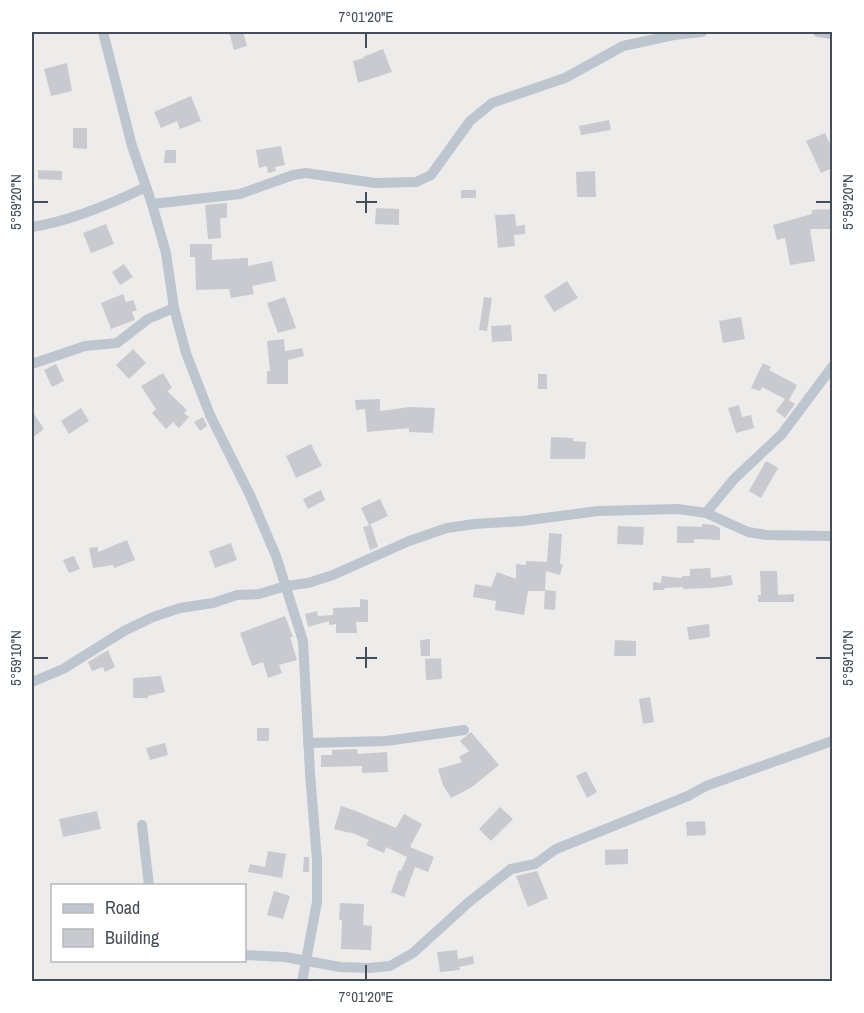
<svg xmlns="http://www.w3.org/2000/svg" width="864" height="1013" font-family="'Archivo Narrow',sans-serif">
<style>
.building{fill:#c8cad0}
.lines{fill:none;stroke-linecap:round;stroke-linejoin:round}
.minor{stroke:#bdc5ce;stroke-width:10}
.ticks{fill:none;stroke:#454e58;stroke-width:2}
.neatline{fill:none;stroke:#454e58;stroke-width:2}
.ticks-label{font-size:15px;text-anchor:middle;fill:#454e58}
</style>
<rect width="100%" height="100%" fill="#eeebeb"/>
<g class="building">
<polygon points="229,32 243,32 247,46 234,50"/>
<polygon points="383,49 392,72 358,83 353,61 364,58 363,57"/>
<polygon points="67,63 72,91 51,96 44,69"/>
<polygon points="191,96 201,121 180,129 177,121 161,128 154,112"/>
<polygon points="609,120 611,130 581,135 579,126"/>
<polygon points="73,128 87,128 87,149 73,148"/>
<polygon points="825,133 832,148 832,168 821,173 806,141"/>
<polygon points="281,146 285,165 275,167 276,171 268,173 267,166 259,168 256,150"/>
<polygon points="165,150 176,150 176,163 164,163"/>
<polygon points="38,170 62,171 62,180 38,179"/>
<polygon points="595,171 596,197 577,197 576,172"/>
<rect x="461" y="190" width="15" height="8"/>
<polygon points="227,203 227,218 220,218 221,238 208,239 205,205"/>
<polygon points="376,208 399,209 399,225 375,224"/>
<polygon points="832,209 832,229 810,229 815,261 790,265 785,238 777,240 773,225 812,214 812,210"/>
<polygon points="515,214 516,226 525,225 525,234 514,235 515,246 498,248 495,215"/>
<polygon points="106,224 114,244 91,253 83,233"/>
<polygon points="190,244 212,244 212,260 248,258 248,266 272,261 276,281 252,286 254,294 231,298 229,289 196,290 195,257 190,257"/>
<polygon points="124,264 133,277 120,285 112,272"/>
<polygon points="567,281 578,298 554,312 544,296"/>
<polygon points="123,294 126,302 133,300 137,310 132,312 135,320 111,329 101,303"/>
<polygon points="285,297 296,328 278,333 267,303"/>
<polygon points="484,297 492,298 487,331 479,330"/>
<polygon points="741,317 745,339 723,343 719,321"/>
<polygon points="511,325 512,341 492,342 491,326"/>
<polygon points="284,339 285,351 302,348 304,356 288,360 288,384 267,384 267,371 270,371 267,341"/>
<polygon points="133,349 146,363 129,379 116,365"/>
<polygon points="763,363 771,367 769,370 797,385 789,400 795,404 785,418 776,411 785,399 762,387 760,391 751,388"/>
<polygon points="56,364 64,381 52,387 44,370"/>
<polygon points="163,373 172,388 167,391 187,410 184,413 189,417 179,428 173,422 166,429 152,413 156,409 141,386"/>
<rect x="538" y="374" width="9" height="15"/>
<polygon points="380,399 380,411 410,407 435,408 433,433 409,432 409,428 367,432 365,409 356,410 355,400"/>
<polygon points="739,405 742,417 751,415 754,428 736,433 728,408"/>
<polygon points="81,408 89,421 69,434 61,421"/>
<polygon points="32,411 44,429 32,438"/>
<polygon points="203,417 207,426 200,431 194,422"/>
<polygon points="551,437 573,438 573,441 586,442 585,459 550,459"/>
<polygon points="311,444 322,466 296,478 286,456"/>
<polygon points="766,461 778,468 761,498 749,491"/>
<polygon points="321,490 325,500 308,509 303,499"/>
<polygon points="380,499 388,516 369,525 361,508"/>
<polygon points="702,524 714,525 720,528 720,540 694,539 694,543 677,543 677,526 702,527"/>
<polygon points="371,525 378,547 370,550 363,527"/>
<polygon points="618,526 644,527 643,545 617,544"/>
<polygon points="549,533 562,534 560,564 563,564 560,575 546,571 545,591 528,591 524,615 495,610 496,601 473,597 475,584 491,587 497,572 516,579 516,564 526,565 526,561 547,562"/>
<polygon points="127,540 135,560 114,568 113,565 93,568 89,548 98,547 98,552"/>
<polygon points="231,543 237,560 215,568 209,551"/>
<polygon points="74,556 80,569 69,573 63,560"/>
<polygon points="710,568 711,578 731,575 733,585 712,588 683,589 683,587 665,588 664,590 653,590 653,582 661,583 662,576 682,578 682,576 690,576 690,569"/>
<polygon points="760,571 777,571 778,595 794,594 794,602 758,602 758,595 761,595"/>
<polygon points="545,590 556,591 555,610 544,609"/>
<polygon points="360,599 368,600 368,622 356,622 357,633 336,633 336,624 329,625 329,621 308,627 305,614 317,611 318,616 333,615 333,608 360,607"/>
<polygon points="285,616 293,637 290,637 297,660 279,665 282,673 268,678 263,662 252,666 240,633"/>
<polygon points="709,624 710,637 689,640 687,627"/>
<polygon points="430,639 430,656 421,656 420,640"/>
<polygon points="615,640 636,641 636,656 614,656"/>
<polygon points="108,650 115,667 105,672 103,667 92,671 88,662"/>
<polygon points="441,658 442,679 426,680 425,659"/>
<polygon points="161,676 165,692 148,696 148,698 133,698 133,678"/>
<polygon points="650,697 654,722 643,724 639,699"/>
<rect x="257" y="728" width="12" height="13"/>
<polygon points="471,732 499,765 472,787 451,798 443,785 438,769 462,762 459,757 469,751 460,741"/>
<polygon points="165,743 168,755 150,760 146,748"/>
<polygon points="357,749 358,754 387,752 388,772 362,773 362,766 321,767 321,755 332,755 332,750"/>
<polygon points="586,771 597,792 587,798 576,776"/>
<polygon points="341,806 356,811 396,828 404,814 422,824 410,847 434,857 428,872 415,867 404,897 391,892 399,870 401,871 407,857 386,847 384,853 366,845 369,840 350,832 350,833 334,829"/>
<polygon points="500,807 513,819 491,841 479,829"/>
<polygon points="97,811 101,829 63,837 59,819"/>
<polygon points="705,821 706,835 687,836 686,822"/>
<polygon points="628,849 628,864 605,865 605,850"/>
<polygon points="268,851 286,854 282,878 248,872 250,864 265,867"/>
<polygon points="304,857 309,857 309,872 303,872"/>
<polygon points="537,871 548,898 528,907 516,876"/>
<polygon points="274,891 290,896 283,919 267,915"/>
<polygon points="340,903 364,904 363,925 372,926 371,950 341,949 342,920 339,920"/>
<polygon points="457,950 458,959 473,956 474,964 459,967 460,970 440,972 437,952"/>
</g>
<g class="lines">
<g class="minor">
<polyline points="103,32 132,146 152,204 166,253 174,308 186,353 210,415 250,495 276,556 303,641 310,773 317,860 317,902 302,982"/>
<polyline points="818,32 832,34"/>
<polyline points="152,204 240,194 293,175 306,173 375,183 416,182 431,175 470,121 492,103 565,78 623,46 674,35 702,32"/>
<path d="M32,227C70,221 111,204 146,187"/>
<polyline points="32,364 85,346 117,343 148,319 174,308"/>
<polyline points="706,513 734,479 782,434 832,367"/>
<polyline points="32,682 63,669 124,631 153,617 180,608 213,603 237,595 259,594 286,586 308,583 333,575 409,541 447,528 474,524 522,521 598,511 678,509 706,513 748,532 766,535 832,536"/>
<polyline points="308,743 386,741 464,730"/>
<polyline points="142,825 149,886"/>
<polyline points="244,955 285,957 340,967 369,968 390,966 413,953 469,902 511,869 535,864 556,849 688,796 706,786 832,741"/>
</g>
</g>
<path class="ticks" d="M366,33V48M366,192V213M33,202H48M356,202H377M816,202H831M366,647V668M33,658H48M356,658H377M816,658H831M366,965V980"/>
<rect width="864" height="1013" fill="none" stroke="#ffffff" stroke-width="66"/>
<rect x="51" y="884" width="195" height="78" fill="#ffffff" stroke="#b5b8bc" stroke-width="1.5"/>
<rect x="63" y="904" width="30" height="9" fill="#bdc5ce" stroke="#b5b8bc" stroke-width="1.5"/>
<text x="105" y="914" font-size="18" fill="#454e58">Road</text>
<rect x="63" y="929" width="30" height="18" fill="#c8cad0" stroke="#b5b8bc" stroke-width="1.5"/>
<text x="105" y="944" font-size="18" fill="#454e58">Building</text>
<rect x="33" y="33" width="798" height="947" class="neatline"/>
<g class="ticks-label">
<text x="366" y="22">7°01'20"E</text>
<text transform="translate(16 202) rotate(-90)" y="5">5°59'20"N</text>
<text transform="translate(848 202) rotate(-90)" y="5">5°59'20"N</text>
<text transform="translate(16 658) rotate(-90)" y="5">5°59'10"N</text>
<text transform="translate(848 658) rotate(-90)" y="5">5°59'10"N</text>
<text x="366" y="1002">7°01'20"E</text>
</g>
</svg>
